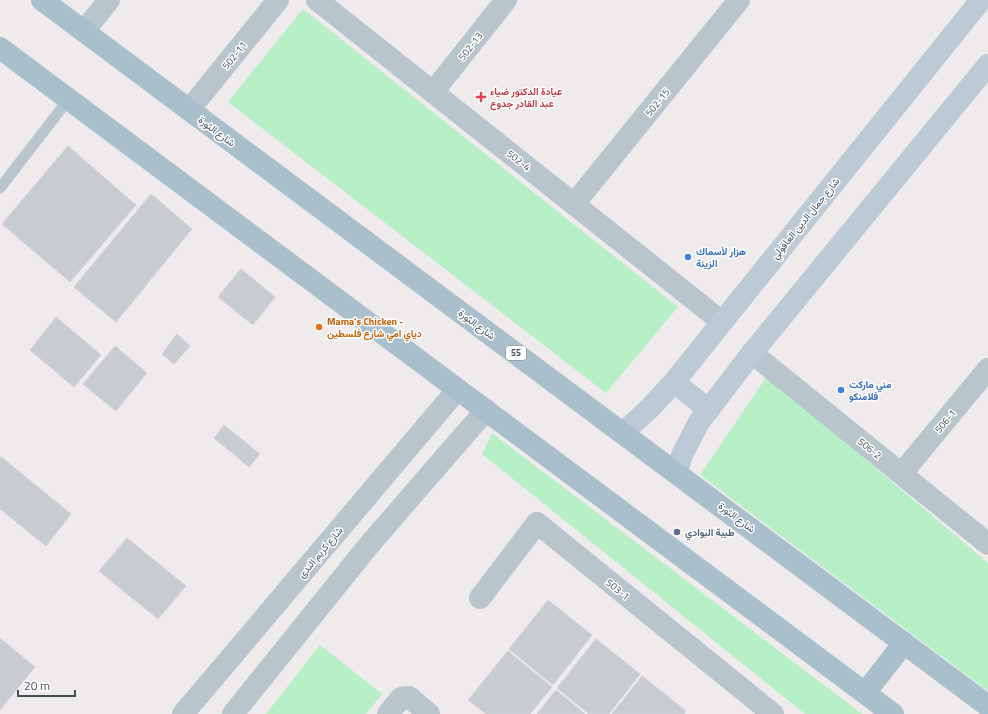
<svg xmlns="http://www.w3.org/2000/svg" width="988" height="714" font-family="'Titillium Web',Vazirmatn,sans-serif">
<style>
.green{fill:#b7efc6}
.building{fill:#c8ccd1;stroke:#cfd3d8}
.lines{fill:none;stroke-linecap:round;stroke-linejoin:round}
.lane{stroke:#b9c5cc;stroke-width:11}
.street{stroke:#b9c5cc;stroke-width:22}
.secondary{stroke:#bbcad4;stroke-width:22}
.primary{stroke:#aabfcc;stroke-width:22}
.health-dot{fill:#e0444e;stroke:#fff;stroke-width:1.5}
.shop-dot{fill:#3f7fe0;stroke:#fff;stroke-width:1.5}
.food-dot{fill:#e8710a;stroke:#fff;stroke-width:1.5}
.service-dot{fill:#5c6f8a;stroke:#fff;stroke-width:1.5}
.labels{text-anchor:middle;stroke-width:3;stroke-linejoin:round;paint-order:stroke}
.shield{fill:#fff;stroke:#7c858b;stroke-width:1}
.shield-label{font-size:9px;font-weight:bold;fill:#445159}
.street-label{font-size:10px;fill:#445159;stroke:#fff}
.health-label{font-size:10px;font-weight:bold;fill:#be3a42;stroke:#fff;text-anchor:start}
.shop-label{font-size:10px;font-weight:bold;fill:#366cbe;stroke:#fff;text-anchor:start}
.food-label{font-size:10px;font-weight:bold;fill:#c56008;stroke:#fff;text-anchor:start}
.service-label{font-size:10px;font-weight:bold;fill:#4e5e75;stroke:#fff;text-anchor:start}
</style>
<rect width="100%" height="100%" fill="#efebec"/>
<g class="green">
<polygon points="303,9 678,307 606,393 228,102"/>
<polygon points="767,376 988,563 988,691 700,475"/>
<polygon points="492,433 862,714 805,714 482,454"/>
<polygon points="320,645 382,694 366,714 266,714"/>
</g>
<g class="building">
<polygon points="68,146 136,205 70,282 2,224"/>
<polygon points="151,194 192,229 116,322 74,287"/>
<polygon points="241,269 275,297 253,325 218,297"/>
<polygon points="56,317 101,355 74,387 30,350"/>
<polygon points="177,334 190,346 174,364 162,354"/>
<polygon points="115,346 147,373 116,411 83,384"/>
<polygon points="224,425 260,454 249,467 214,438"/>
<polygon points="0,456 71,514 46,546 0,509"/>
<polygon points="127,538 186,586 158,619 99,571"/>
<polygon points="548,600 592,635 553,685 509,649"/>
<polygon points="0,638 35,667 0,710"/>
<polygon points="596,639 640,674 609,714 589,714 557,688"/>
<polygon points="508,651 552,687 530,714 486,714 468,700"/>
<polygon points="642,676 686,711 684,714 612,714"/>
<polygon points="556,690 585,714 537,714"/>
</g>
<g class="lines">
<polyline class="lane" points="0,188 68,100"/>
<g class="street">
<polyline points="317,0 721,321"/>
<polyline points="84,31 109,0"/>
<polyline points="433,92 506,0"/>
<polyline points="189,110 278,0"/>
<polyline points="574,204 739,0"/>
<polyline points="752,353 988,544"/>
<polyline points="902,473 988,369"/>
<polyline points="480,598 537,523 773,714"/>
<polyline points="183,714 457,390"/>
<polyline points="233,714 369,545 486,410"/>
<polyline points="388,714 401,698 409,697 429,714"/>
</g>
<g class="secondary">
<polyline points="674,382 709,410"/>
<polyline points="623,433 650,408 674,382 981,0"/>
<polyline points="677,472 682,455 699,422 752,353 988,65"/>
</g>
<g class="primary">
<polyline points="42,0 988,706"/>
<polyline points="0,48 893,714"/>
<polyline points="865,693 904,643"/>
</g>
</g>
<path class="health-dot" d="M479 91h4v4h4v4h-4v4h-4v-4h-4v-4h4z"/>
<g class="shop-dot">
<circle cx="688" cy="257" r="4"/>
<circle cx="841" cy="390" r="4"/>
</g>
<circle class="food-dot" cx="319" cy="327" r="4"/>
<circle class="service-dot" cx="677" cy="532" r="4"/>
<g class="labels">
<rect class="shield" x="506" y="346" width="20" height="14" rx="3"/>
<g class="shield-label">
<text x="516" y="356">55</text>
</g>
<g class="street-label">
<text transform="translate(470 46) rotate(-52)" y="4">502-13</text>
<text transform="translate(234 55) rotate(-51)" y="4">502-11</text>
<text transform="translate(657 102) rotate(-51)" y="4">502-15</text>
<text transform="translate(217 131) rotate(37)" y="4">شارع الثورة</text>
<text transform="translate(519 160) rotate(38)" y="4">502-4</text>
<text transform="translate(805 218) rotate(-51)" y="4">شارع جمال الدين العاقولي</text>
<text transform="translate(477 324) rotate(37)" y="4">شارع الثورة</text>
<text transform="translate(945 421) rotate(-50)" y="4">506-1</text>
<text transform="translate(870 448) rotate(39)" y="4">506-2</text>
<text transform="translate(737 517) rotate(37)" y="4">شارع الثورة</text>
<text transform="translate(320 552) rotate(-50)" y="4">شارع كريم الندى</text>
<text transform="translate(618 589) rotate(39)" y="4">503-1</text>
</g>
<g class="health-label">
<text x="490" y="95">عيادة الدكتور ضياء<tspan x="490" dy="12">عبد القادر جدوع</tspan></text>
</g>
<g class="shop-label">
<text x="696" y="255">هزار لأسماك<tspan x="696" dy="12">الزينة</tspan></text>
<text x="849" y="388">مني ماركت<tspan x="849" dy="12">فلامنكو</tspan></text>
</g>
<g class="food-label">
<text x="327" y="325">Mama's Chicken -<tspan x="327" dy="12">دياي امي شارع فلسطين</tspan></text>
</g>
<g class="service-label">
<text x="685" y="536">طيبة البوادي</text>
</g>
</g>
<path d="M18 690v6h57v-6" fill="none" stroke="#445159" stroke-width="2"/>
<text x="24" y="690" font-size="12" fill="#445159" stroke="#ffffff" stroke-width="3" paint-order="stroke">20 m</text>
</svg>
